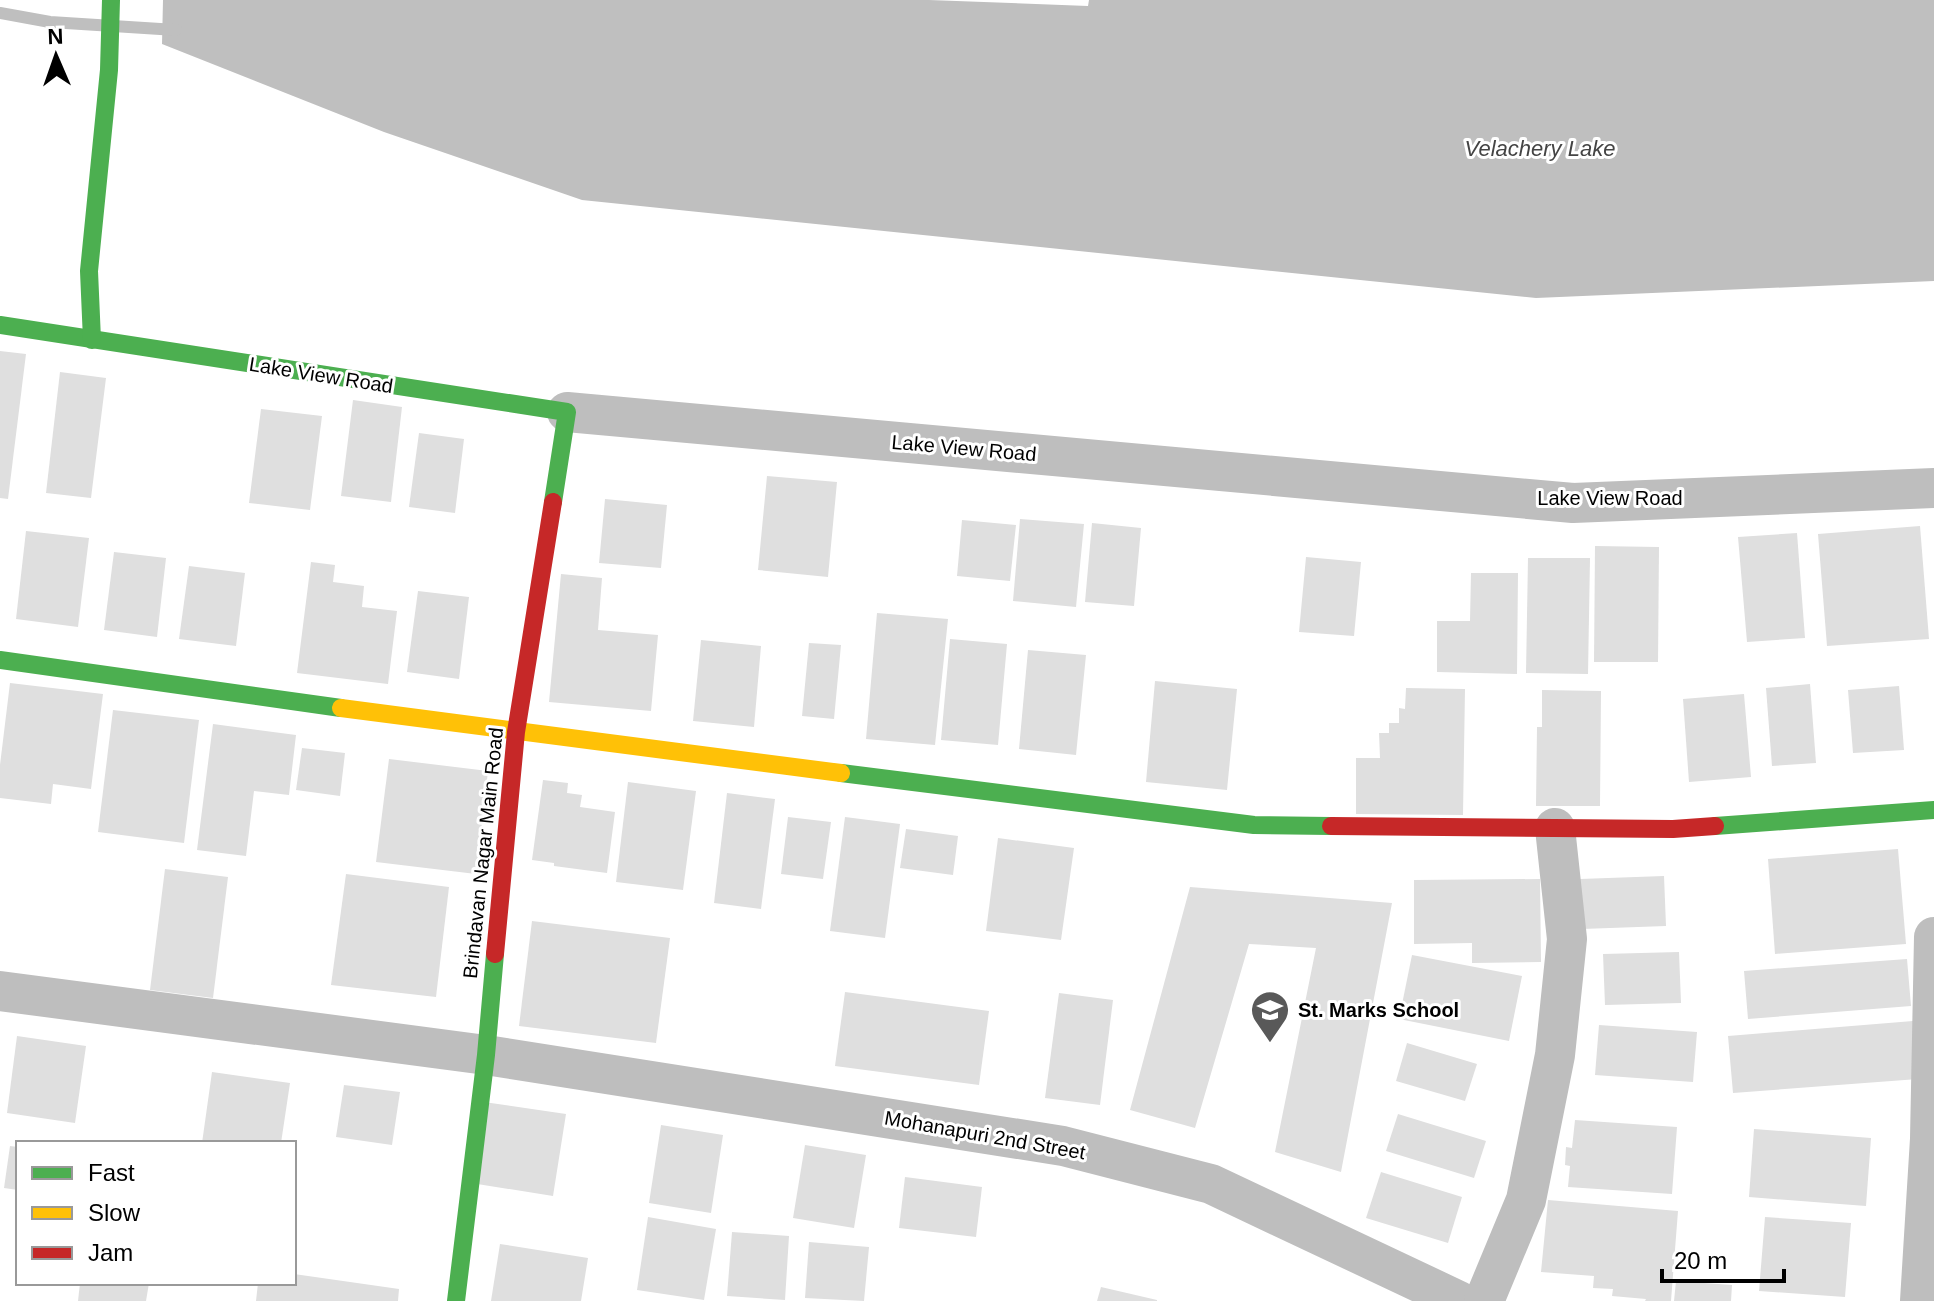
<svg xmlns="http://www.w3.org/2000/svg" width="1934" height="1301" font-family="Arial,sans-serif">
<style>
.water{fill:#bfbfbf}
.lines{fill:none;stroke-linecap:round;stroke-linejoin:round}
.stream{stroke:#bfbfbf;stroke-width:12}
.building{fill:#dfdfdf}
.street{stroke:#bebebe;stroke-width:40}
.fast{stroke:#4caf50;stroke-width:18}
.slow{stroke:#ffc107;stroke-width:18}
.jam{stroke:#c62828;stroke-width:18}
.labels{text-anchor:middle;stroke-width:6;stroke-linejoin:round;paint-order:stroke}
.street-label{font-size:20px;fill:#000;stroke:#fff}
.poi-label{font-size:20px;font-weight:bold;fill:#000;stroke:#fff;text-anchor:start}
.water-label{font-size:22px;font-style:italic;fill:#444;stroke:#fff}
</style>
<rect width="100%" height="100%" fill="#fff"/>
<polygon class="water" points="163,0 929,0 1088,6 1089,0 1934,0 1934,281 1536,298 582,200 384,132 162,44"/>
<g class="lines">
<polyline class="stream" points="0,13 50,22 176,30"/>
</g>
<g class="building">
<polygon points="0,351 26,354 8,499 0,498"/>
<polygon points="60,372 106,378 91,498 46,493"/>
<polygon points="353,400 402,407 391,502 341,496"/>
<polygon points="261,409 322,416 310,510 249,503"/>
<polygon points="419,433 464,439 455,513 409,507"/>
<polygon points="767,476 837,482 828,577 758,570"/>
<polygon points="605,499 667,505 661,568 599,563"/>
<polygon points="1020,519 1084,524 1076,607 1013,601"/>
<polygon points="962,520 1016,525 1010,581 957,576"/>
<polygon points="1092,523 1141,528 1134,606 1085,602"/>
<polygon points="1920,526 1929,639 1827,646 1818,534"/>
<polygon points="26,531 89,538 78,627 16,619"/>
<polygon points="1797,533 1805,638 1747,642 1738,537"/>
<polygon points="1595,546 1659,547 1658,662 1594,662"/>
<polygon points="114,552 166,558 157,637 104,630"/>
<polygon points="1306,557 1361,562 1354,636 1299,632"/>
<polygon points="1528,558 1590,558 1588,674 1526,673"/>
<polygon points="311,562 335,565 333,582 364,586 362,607 397,611 388,684 297,673"/>
<polygon points="189,566 245,573 236,646 179,639"/>
<polygon points="1471,573 1518,573 1517,674 1437,672 1437,621 1470,621"/>
<polygon points="561,574 602,578 598,630 658,635 651,711 549,702"/>
<polygon points="418,591 469,597 459,679 407,672"/>
<polygon points="877,613 948,619 935,745 866,739"/>
<polygon points="950,639 1007,644 998,745 941,740"/>
<polygon points="701,640 761,646 754,727 693,721"/>
<polygon points="809,643 841,645 834,719 802,716"/>
<polygon points="1028,650 1086,655 1076,755 1019,749"/>
<polygon points="1155,681 1237,689 1227,790 1146,782"/>
<polygon points="10,683 103,694 91,789 53,784 51,804 0,798 0,765"/>
<polygon points="1810,684 1816,763 1772,766 1766,688"/>
<polygon points="1899,686 1904,750 1853,753 1848,690"/>
<polygon points="1406,688 1465,689 1463,815 1356,814 1356,758 1380,758 1379,733 1389,733 1389,723 1399,723 1399,708 1405,709"/>
<polygon points="1542,690 1601,691 1600,806 1536,806 1537,727 1542,727"/>
<polygon points="1744,694 1751,777 1689,782 1683,699"/>
<polygon points="113,710 199,720 184,843 98,832"/>
<polygon points="213,724 296,735 289,795 254,791 246,856 197,850"/>
<polygon points="302,748 345,753 340,796 296,790"/>
<polygon points="389,759 488,771 476,874 376,862"/>
<polygon points="543,780 568,783 567,793 582,795 580,807 615,812 607,873 554,866 554,863 532,860"/>
<polygon points="628,782 696,791 683,890 616,882"/>
<polygon points="727,793 775,799 761,909 714,903"/>
<polygon points="788,817 831,822 823,879 781,874"/>
<polygon points="845,817 900,824 885,938 830,931"/>
<polygon points="906,829 958,836 953,875 900,868"/>
<polygon points="998,838 1074,848 1061,940 986,931"/>
<polygon points="1898,849 1906,944 1775,954 1768,859"/>
<polygon points="165,869 228,877 213,998 150,990"/>
<polygon points="346,874 449,887 436,997 331,985"/>
<polygon points="1664,876 1666,926 1582,929 1580,879"/>
<polygon points="1540,879 1541,962 1472,963 1472,943 1414,944 1414,880"/>
<polygon points="1190,887 1392,903 1341,1172 1275,1152 1316,948 1249,944 1195,1128 1130,1110"/>
<polygon points="532,921 670,938 656,1043 519,1026"/>
<polygon points="1679,952 1681,1003 1605,1005 1603,954"/>
<polygon points="1412,955 1522,976 1509,1041 1399,1019"/>
<polygon points="1907,959 1911,1006 1748,1019 1744,971"/>
<polygon points="845,992 989,1011 979,1085 835,1066"/>
<polygon points="1059,993 1113,1000 1100,1105 1045,1098"/>
<polygon points="1913,1021 1918,1079 1733,1093 1728,1036"/>
<polygon points="1599,1025 1697,1032 1693,1082 1595,1075"/>
<polygon points="17,1036 86,1046 75,1123 7,1113"/>
<polygon points="1407,1043 1477,1064 1465,1101 1396,1081"/>
<polygon points="212,1072 290,1083 281,1143 202,1143"/>
<polygon points="344,1085 400,1092 392,1145 336,1137"/>
<polygon points="484,1102 566,1114 553,1196 471,1183"/>
<polygon points="1398,1114 1486,1141 1474,1178 1386,1151"/>
<polygon points="1575,1120 1677,1127 1672,1194 1568,1187 1570,1166 1565,1165 1566,1147 1572,1148"/>
<polygon points="661,1125 723,1135 711,1213 649,1203"/>
<polygon points="1754,1129 1871,1138 1866,1206 1749,1197"/>
<polygon points="805,1145 866,1155 854,1228 793,1218"/>
<polygon points="10,1146 18,1147 18,1190 4,1188"/>
<polygon points="1381,1172 1462,1197 1448,1243 1366,1218"/>
<polygon points="905,1177 982,1187 976,1237 899,1228"/>
<polygon points="1548,1200 1678,1211 1671,1301 1645,1301 1646,1299 1612,1296 1613,1289 1593,1288 1594,1276 1541,1272"/>
<polygon points="648,1217 716,1229 704,1300 637,1290"/>
<polygon points="1765,1217 1851,1223 1845,1297 1759,1291"/>
<polygon points="732,1232 789,1236 785,1300 727,1296"/>
<polygon points="809,1242 869,1247 864,1301 805,1298"/>
<polygon points="500,1244 588,1258 581,1301 491,1301"/>
<polygon points="294,1274 399,1289 398,1301 256,1301 258,1283 294,1283"/>
<polygon points="1676,1281 1732,1285 1731,1301 1674,1301"/>
<polygon points="80,1283 149,1283 146,1301 78,1301"/>
<polygon points="1101,1287 1157,1300 1157,1301 1097,1301"/>
</g>
<g class="lines">
<g class="street">
<polyline points="567,412 1573,503 1934,488"/>
<polyline points="0,991 486,1055 1063,1146 1211,1184 1459,1301"/>
<polyline points="1484,1301 1526,1200 1555,1055 1567,939 1555,828"/>
<polyline points="1920,1301 1930,1139 1934,937"/>
</g>
<g class="fast">
<polyline points="0,325 567,412 553,502"/>
<polyline points="92,340 89,271 109,70 111,0"/>
<polyline points="0,660 341,708"/>
<polyline points="841,773 1254,825 1331,826"/>
<polyline points="1715,826 1934,810"/>
<polyline points="456,1301 486,1055 495,954"/>
</g>
<polyline class="slow" points="341,708 841,773"/>
<g class="jam">
<polyline points="1331,826 1673,829 1715,826"/>
<polyline points="495,954 516,732 553,502"/>
</g>
</g>
<defs>
<symbol id="school-pin" viewBox="-11 -11 22 30"><path d="M0 17L-7.5 6A9.5 9.5 0 1 1 7.5 6Z" fill="#595959" stroke="#fff"/><path d="M0-5L7-2L0 1L-7-2ZM-4 1L0 2.5L4 1V4Q0 6-4 4Z" fill="#fff"/></symbol>
</defs>
<g fill-rule="evenodd">
<use href="#school-pin" x="1248" y="988" width="44" height="60"/>
</g>
<g class="labels">
<g class="street-label">
<text transform="translate(321 375) rotate(9)" y="7">Lake View Road</text>
<text transform="translate(964 448) rotate(5)" y="7">Lake View Road</text>
<text x="1610" y="505">Lake View Road</text>
<text transform="translate(483 853) rotate(-84)" y="7">Brindavan Nagar Main Road</text>
<text transform="translate(985 1135) rotate(10)" y="7">Mohanapuri 2nd Street</text>
</g>
<g class="poi-label">
<text x="1298" y="1017">St. Marks School</text>
</g>
<g class="water-label">
<text x="1540" y="156">Velachery Lake</text>
</g>
</g>
<rect x="16" y="1141" width="280" height="144" fill="#ffffff" stroke="#999999" stroke-width="2"/>
<rect x="32" y="1167" width="40" height="12" fill="#4caf50" stroke="#999999" stroke-width="2"/>
<text x="88" y="1181" font-size="24" fill="#000000">Fast</text>
<rect x="32" y="1207" width="40" height="12" fill="#ffc107" stroke="#999999" stroke-width="2"/>
<text x="88" y="1221" font-size="24" fill="#000000">Slow</text>
<rect x="32" y="1247" width="40" height="12" fill="#c62828" stroke="#999999" stroke-width="2"/>
<text x="88" y="1261" font-size="24" fill="#000000">Jam</text>
<g transform="translate(56 56) rotate(358)" stroke="#ffffff" stroke-width="6" paint-order="stroke">
<path d="M0-6L14 30L0 20L-14 30Z" fill="#000000"/>
<text y="-12" font-size="22" font-weight="bold" text-anchor="middle" fill="#000000">N</text>
</g>
<path d="M1662 1269v12h122v-12" fill="none" stroke="#000000" stroke-width="4"/>
<text x="1674" y="1269" font-size="24" fill="#000000" stroke="#ffffff" stroke-width="6" paint-order="stroke">20 m</text>
</svg>
